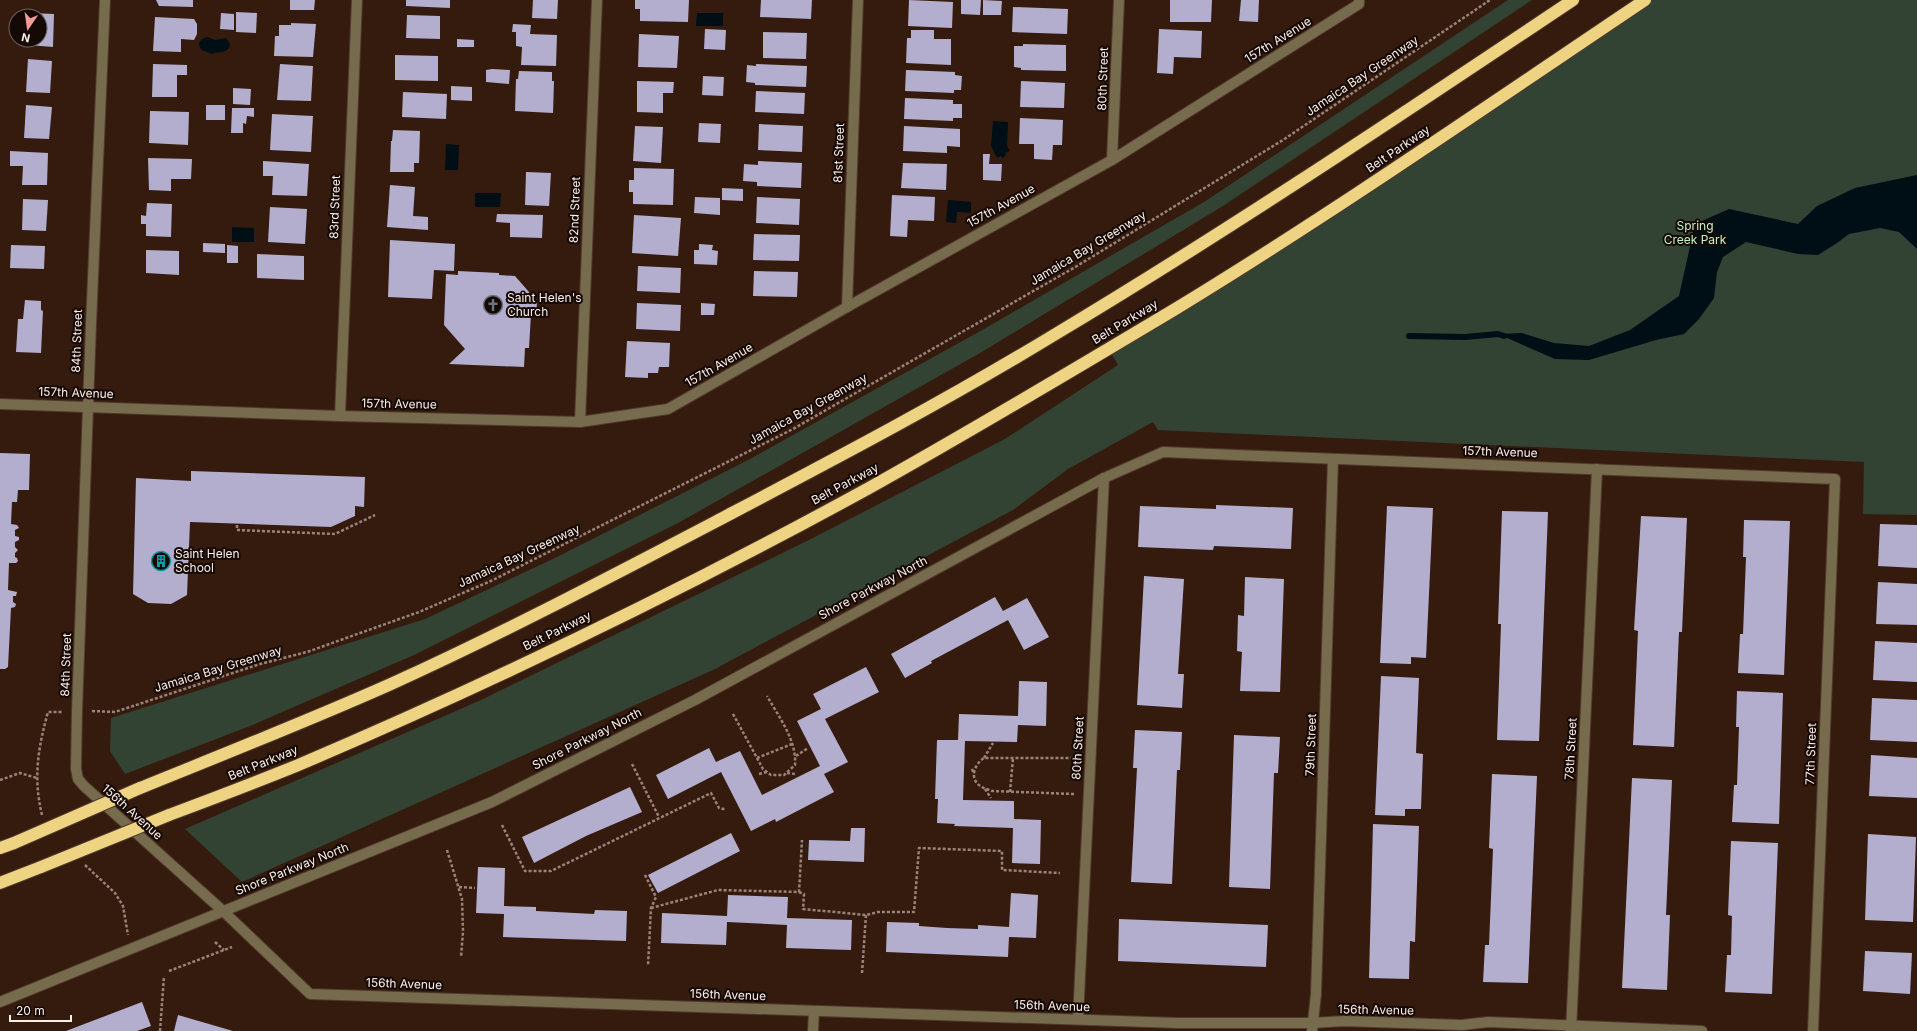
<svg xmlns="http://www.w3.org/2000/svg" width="1917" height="1031" font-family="Inter,sans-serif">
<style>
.green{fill:#334333}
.water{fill:#000e15}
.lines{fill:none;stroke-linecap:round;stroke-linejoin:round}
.stream{stroke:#000e15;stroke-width:6}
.building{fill:#b3aece}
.minor-casing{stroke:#51392c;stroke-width:12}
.motorway-casing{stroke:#51392c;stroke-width:14}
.path{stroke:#99847a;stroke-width:2.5;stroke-dasharray:3 2;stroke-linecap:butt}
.minor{stroke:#766c4d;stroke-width:10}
.motorway{stroke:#edd382;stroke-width:12}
.motorway-bridge-casing{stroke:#51392c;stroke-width:14;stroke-linecap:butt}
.motorway-bridge{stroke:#edd382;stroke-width:12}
.labels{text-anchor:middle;stroke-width:4;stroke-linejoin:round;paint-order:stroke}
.street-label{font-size:12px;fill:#fdeee7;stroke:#140905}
.park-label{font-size:12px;fill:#c5f1c5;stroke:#140905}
.poi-label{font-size:12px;fill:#fdeee7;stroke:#140905;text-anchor:start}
</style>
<rect width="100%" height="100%" fill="#351b0e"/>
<g class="green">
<polygon points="1508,0 1532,0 1223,206 980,353 678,523 414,655 250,726 125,774 110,751 111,718 425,619 555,558 750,459 984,329 1204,202"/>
<polygon points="1645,0 1917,0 1917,515 1863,514 1864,462 1158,430 1153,422 1068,469 1013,510 713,670 242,882 185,829 481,700 809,540 1005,439 1118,365 1108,348"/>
</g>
<g class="water">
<polygon points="697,13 723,13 723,26 696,26"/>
<path d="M207,37L215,40L226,38L230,44C229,54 219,51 212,54C206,51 199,52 199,43L202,39Z"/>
<polygon points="993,121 1008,122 1007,146 1010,151 1005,153 1006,156 1002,158 1001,156 997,158 991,146"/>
<polygon points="446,144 459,145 458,170 445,170"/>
<polygon points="1917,175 1917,249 1899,232 1880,228 1849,234 1837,243 1818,255 1798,254 1746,242 1723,257 1717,272 1714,298 1699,319 1684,334 1656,340 1589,360 1555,359 1498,334 1522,333 1554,343 1589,346 1630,330 1679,296 1695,224 1729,209 1798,224 1817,206 1855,188"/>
<polygon points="475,193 501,193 500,207 475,207"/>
<polygon points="948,200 971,202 971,213 957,212 956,223 946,222"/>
<polygon points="232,227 254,228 254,242 232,242"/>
</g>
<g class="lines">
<polyline class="stream" points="1409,336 1465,337 1498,334 1504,336"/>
</g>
<g class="building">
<polygon points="156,0 193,0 193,7 159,6"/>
<polygon points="290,0 315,0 314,10 290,10"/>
<polygon points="406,0 450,0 450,8 406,6"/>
<polygon points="533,0 558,0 557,19 532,18"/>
<polygon points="635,0 689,0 688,22 640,21 640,9 635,9"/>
<polygon points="761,0 812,0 811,19 760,17"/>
<polygon points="909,0 953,2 952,28 908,26"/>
<polygon points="961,0 981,0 980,15 961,14"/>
<polygon points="983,0 1002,1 1001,15 983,15"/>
<polygon points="1170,0 1212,0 1211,22 1170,22"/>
<polygon points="1241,0 1259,0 1258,22 1239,21"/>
<polygon points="1013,7 1068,9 1067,34 1012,32"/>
<polygon points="236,12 257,13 256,33 236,32"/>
<polygon points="30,13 54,14 53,47 28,45 28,40 40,40 40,16 30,16"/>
<polygon points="221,13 234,14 234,30 220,29"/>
<polygon points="407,15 440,16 440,39 406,38"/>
<polygon points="155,17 194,19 197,24 197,34 194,40 181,39 181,52 153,51"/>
<polygon points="291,23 316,24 313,57 274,56 275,36 279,36 279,25 291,25"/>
<polygon points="513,24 531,25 530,34 557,35 556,66 521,65 522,47 516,46 516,32 512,32"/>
<polygon points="705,29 726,30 725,50 704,49"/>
<polygon points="1159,29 1202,31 1201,58 1174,57 1173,74 1157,73"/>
<polygon points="911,30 934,30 934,39 951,39 951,65 906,63 907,38 911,38"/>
<polygon points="763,32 807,33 806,59 763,58"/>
<polygon points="639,34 679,36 677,68 638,67"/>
<polygon points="457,39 474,40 474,47 457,47"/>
<polygon points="1023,44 1066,45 1066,71 1021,70 1021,68 1014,67 1014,46 1023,46"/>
<polygon points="395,55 438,56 438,81 395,80"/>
<polygon points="28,59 52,61 50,93 26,92"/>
<polygon points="153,64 187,65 187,75 177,75 177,97 152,97"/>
<polygon points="280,64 313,66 311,101 277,100"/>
<polygon points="756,64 807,66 806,87 755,85 755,83 746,82 747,65 756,66"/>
<polygon points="492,69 510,70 509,84 486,82 486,70"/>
<polygon points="906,70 955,72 955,75 962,76 961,90 954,90 954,93 905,91"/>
<polygon points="519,71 552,72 552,81 554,81 553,113 515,111 516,79 518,79"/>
<polygon points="703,76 724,77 723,96 702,95"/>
<polygon points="637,81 674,82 673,93 663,93 663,113 637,112"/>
<polygon points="1021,81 1065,83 1064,108 1020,107"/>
<polygon points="451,86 472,87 472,101 451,100"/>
<polygon points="233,88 251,89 250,105 233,104"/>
<polygon points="756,91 805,93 804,114 755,112"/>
<polygon points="403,92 447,94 446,119 402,117"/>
<polygon points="905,98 953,100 953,104 962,104 962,118 953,118 953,121 904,119"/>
<polygon points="26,105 52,107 49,139 24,138"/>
<rect x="206" y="105" width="19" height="15"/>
<polygon points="232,108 254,108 254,117 247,116 246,124 243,123 243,133 231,133"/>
<polygon points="150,111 189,112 188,145 149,143"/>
<polygon points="272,114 313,116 311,152 270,150"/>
<polygon points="1020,118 1063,120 1062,145 1053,145 1052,160 1034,159 1034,144 1019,144"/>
<polygon points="699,123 721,124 720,143 698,142"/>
<polygon points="759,124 803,126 802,152 758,150"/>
<polygon points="635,126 663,127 661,163 633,161"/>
<polygon points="904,126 960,129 960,147 947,146 947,153 903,151"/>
<polygon points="393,130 420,131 419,163 414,163 414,172 390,172 391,141 392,141"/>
<polygon points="10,151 48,153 47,185 22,185 23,166 10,166"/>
<polygon points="983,154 990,154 989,164 1002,164 1001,181 983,180"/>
<polygon points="148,158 192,159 191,179 171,179 171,191 149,190"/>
<polygon points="263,161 309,164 307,196 272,195 273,176 263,176"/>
<polygon points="758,161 802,163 801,188 757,186 757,182 743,181 744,164 758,165"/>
<polygon points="903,163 947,164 946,190 901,188"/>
<polygon points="634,168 674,169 673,205 633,204 633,192 629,192 629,180 634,180"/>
<polygon points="526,172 551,173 549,206 525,205"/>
<polygon points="390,185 415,187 413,216 428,217 428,230 387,227"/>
<polygon points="722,188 743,189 743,201 722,200"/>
<polygon points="892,195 935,197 934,221 908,220 907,237 890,236"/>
<polygon points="695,197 720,198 720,215 694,213"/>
<polygon points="757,197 800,199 799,225 756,223"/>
<polygon points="23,199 48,200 46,231 22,230"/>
<polygon points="147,203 172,204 171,237 146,236 146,224 141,224 141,215 146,216"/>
<polygon points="270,207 307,209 305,244 268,242"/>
<polygon points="497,214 543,215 542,238 510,237 510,223 496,222"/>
<polygon points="634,215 681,218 678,256 632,253"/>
<polygon points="754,234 800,235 799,261 753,260"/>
<polygon points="390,240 455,244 454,271 434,270 432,299 388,297"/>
<polygon points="203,243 225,244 225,253 203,252"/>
<polygon points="699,244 713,245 712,250 718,251 717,265 694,264 694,250 699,250"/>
<polygon points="11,245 45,246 44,269 10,268"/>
<polygon points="227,245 238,246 238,263 227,263"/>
<polygon points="146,250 179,251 179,275 146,273"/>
<polygon points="257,254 304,256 304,280 257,278"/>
<polygon points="638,266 681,268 680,293 637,291"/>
<polygon points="458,271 499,273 499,275 515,276 529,292 529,294 537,303 536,315 531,314 529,348 525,348 524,367 449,364 465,349 444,325 446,274 458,275"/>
<polygon points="754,271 798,272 797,297 753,296"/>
<polygon points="25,300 41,301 41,310 43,311 41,353 16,352 18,319 23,319"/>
<polygon points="637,303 681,305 680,331 636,329"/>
<polygon points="701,303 715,304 714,315 701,315"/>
<polygon points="627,341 670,343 669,367 659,367 658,373 648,373 648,378 625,377"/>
<polygon points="0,453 30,454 29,490 18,490 17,502 12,502 11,524 17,525 19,528 15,530 15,536 19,537 19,540 15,542 15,547 18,550 15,553 15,557 17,558 18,561 16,563 9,563 8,590 17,592 16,596 13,596 13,602 16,604 15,607 11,608 8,667 5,669 0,669"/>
<polygon points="191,471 365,477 364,507 355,506 355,516 331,527 190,522 187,595 171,604 148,603 133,594 136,478 191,481"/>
<polygon points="1216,505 1293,508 1291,549 1214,546 1213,550 1138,547 1140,506 1216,509"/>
<polygon points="1387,506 1433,508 1426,658 1411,657 1411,664 1380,663"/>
<polygon points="1502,511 1548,512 1539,741 1497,740 1501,624 1498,624"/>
<polygon points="1641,516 1687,518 1682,632 1679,632 1674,747 1633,745 1638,631 1634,630"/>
<polygon points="1744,520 1790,521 1784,675 1738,673 1740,634 1743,634 1746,557 1743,557"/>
<polygon points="1880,524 1917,525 1917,568 1878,566"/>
<polygon points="1144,576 1184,579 1178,674 1184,674 1182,708 1137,705"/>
<polygon points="1245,577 1284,579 1280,692 1240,691 1242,652 1237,651 1238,615 1244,616"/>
<polygon points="1878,582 1917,584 1917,625 1876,624"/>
<polygon points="995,597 1003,611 1027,598 1049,637 1024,650 1008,620 931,661 932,663 905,678 891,654"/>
<polygon points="1875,641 1917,643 1917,682 1873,680"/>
<polygon points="866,667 879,692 825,719 848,762 824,774 834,792 776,822 775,819 751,831 721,772 668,799 656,775 709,748 716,762 740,751 762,795 820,766 797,721 821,709 813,694"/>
<polygon points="1381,676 1419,678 1416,753 1423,754 1421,809 1405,809 1405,816 1375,815"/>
<polygon points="1019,681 1047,682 1046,726 1018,725 1017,742 965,741 963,800 1014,801 1014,819 1041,820 1040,864 1012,863 1013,828 954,826 955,824 937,823 938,799 935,799 937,740 958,740 959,714 1018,716"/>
<polygon points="1737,691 1783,693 1779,824 1732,822 1734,785 1737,785 1739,727 1736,727"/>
<polygon points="1872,698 1917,700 1917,742 1870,740"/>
<polygon points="1135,730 1182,732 1180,770 1177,770 1172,884 1131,882 1137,768 1133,768"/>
<polygon points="1234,735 1280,737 1278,773 1274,773 1270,889 1229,887"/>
<polygon points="1871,755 1917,758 1917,798 1869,796"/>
<polygon points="1492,774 1537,776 1528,983 1483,982 1485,945 1489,945 1493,849 1489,848"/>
<polygon points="1632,778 1672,780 1666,915 1670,915 1667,990 1622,988"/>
<polygon points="630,787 642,812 586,836 534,863 522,837"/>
<polygon points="1373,824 1419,826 1415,942 1410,941 1409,979 1369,978"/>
<polygon points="851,828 865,828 864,862 808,860 809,840 850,841"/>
<polygon points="731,833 740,851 658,893 648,875"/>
<polygon points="1868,834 1916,837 1913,922 1865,920"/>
<polygon points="1731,841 1778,843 1772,994 1725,992 1727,955 1731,955 1732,916 1728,915"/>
<polygon points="478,867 505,868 504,906 536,907 536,911 594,914 595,910 627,911 626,941 503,937 504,914 476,913"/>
<polygon points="1011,893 1038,895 1037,917 1036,938 1009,937 1008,957 886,952 887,922 919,923 919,926 947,928 978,929 978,925 1009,927"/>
<polygon points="728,895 788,897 787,918 852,920 851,950 786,948 787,925 727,922 726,945 661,943 662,913 727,916"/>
<polygon points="1119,919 1268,925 1266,967 1118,961"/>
<polygon points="1865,951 1912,953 1910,994 1863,991"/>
<polygon points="142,1002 151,1026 137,1031 66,1031"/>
<polygon points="178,1015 233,1031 174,1031"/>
</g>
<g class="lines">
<defs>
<g id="minor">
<polyline points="105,0 91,324 77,711 76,769 78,779 84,786 223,911 310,994 1178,1023 1312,1023 1344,1021 1462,1025 1488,1022 1702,1031"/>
<polyline points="1112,160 1119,0"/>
<polyline points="847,307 858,0"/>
<polyline points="0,404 340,416 580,422 668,409 847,307 1112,160 1359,4 1359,0"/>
<polyline points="340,416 357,0"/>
<polyline points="580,422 597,0"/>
<polyline points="0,1002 492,802 695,700 1104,478 1163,452 1835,479 1813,1031"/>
<polyline points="1078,1019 1104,478"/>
<polyline points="813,1031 814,1011"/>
<polyline points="1312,1031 1316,994 1333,459"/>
<polyline points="1571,1031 1597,469"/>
</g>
<g id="motorway">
<path d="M140,788C224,754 308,721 391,684C501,634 608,578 715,522C829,462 944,402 1054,335C1231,229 1402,114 1573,0"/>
<path d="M169,815C212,799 254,783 296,766C491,683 683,590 869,488C973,430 1075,369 1177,308C1336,211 1490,104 1645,0"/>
<polyline points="0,848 14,843"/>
<polyline points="0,883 41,867"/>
</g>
</defs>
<use href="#minor" class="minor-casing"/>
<use href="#motorway" class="motorway-casing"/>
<g class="path">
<polyline points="237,525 237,530 335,534 375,515"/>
<polyline points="92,711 115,712 260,664 307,652 419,612 493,580 793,429 1077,266 1283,140 1490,0"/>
<path d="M733,714L763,769L771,775H784L795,765C797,741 779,717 767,696"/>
<polyline points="796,756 808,748"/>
<polyline points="757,758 792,744"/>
<polyline points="984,758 993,743"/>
<polyline points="632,764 659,817"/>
<polyline points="972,769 974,774"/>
<polyline points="787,773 795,774"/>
<polyline points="759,774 767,772"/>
<polyline points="0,780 20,773 37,778"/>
<polyline points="985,789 991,798"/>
<polyline points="1010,792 1013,758"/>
<path d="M1074,794L992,791C987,789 981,788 977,783C970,775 976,763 984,758H1076"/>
<path d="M42,815C33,778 38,748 48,712H63"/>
<polyline points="502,825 525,871 551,871 711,793 719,808 723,809 726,808"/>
<polyline points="447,850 462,899 463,932 461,957"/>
<polyline points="85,865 115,893 123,906 128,935"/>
<polyline points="645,875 656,897 651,908 648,966"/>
<polyline points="459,887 475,888"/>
<polyline points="799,892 804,894 803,909 866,915 878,912 914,912 919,848 1002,851 1002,870 1060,873"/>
<polyline points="651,908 718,890 799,892 802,840"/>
<polyline points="215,942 224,950"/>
<polyline points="169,971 232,947"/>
<polyline points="862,973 866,915"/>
<polyline points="160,1031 164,976"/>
</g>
<use href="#minor" class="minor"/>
<use href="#motorway" class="motorway"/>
<defs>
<g id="motorway-bridge">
<polyline points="14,843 140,788"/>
<polyline points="41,867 169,815"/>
</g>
</defs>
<use href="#motorway-bridge" class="motorway-bridge-casing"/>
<use href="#motorway-bridge" class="motorway-bridge"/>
</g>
<defs>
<symbol id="church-ring" viewBox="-11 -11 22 22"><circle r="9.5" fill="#140905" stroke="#6b7280" stroke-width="1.5"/><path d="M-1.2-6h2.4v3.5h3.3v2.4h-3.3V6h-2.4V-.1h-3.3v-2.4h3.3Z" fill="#6b7280"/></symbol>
<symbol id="building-ring" viewBox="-11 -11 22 22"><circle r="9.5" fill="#140905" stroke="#0f9aa8" stroke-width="1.5"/><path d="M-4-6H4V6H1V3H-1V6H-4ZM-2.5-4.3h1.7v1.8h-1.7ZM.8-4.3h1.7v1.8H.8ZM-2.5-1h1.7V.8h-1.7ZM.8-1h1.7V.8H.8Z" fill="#0f9aa8"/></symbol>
</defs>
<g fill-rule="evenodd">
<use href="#church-ring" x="482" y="294" width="22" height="22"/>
<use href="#building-ring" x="150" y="550" width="22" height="22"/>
</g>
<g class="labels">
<g class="street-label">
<text transform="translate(1278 40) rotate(-32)" y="4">157th Avenue</text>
<text transform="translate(1362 76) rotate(-34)" y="4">Jamaica Bay Greenway</text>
<text transform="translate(1103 79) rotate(-88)" y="4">80th Street</text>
<text transform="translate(1398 149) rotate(-34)" y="4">Belt Parkway</text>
<text transform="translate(839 153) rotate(-88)" y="4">81st Street</text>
<text transform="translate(1001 206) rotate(-29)" y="4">157th Avenue</text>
<text transform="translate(335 207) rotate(-88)" y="4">83rd Street</text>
<text transform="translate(575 210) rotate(-88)" y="4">82nd Street</text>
<text transform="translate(1088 248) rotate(-31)" y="4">Jamaica Bay Greenway</text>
<text transform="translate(1125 322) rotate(-31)" y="4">Belt Parkway</text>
<text transform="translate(77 341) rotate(-88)" y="4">84th Street</text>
<text transform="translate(719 365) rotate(-30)" y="4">157th Avenue</text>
<text transform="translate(76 393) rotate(2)" y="4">157th Avenue</text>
<text transform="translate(399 404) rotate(1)" y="4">157th Avenue</text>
<text transform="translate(808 409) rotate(-29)" y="4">Jamaica Bay Greenway</text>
<text transform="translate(1500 452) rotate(2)" y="4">157th Avenue</text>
<text transform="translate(845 484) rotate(-28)" y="4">Belt Parkway</text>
<text transform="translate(519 556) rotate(-25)" y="4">Jamaica Bay Greenway</text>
<text transform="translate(873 588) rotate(-28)" y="4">Shore Parkway North</text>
<text transform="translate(557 631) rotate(-26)" y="4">Belt Parkway</text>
<text transform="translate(66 665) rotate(-88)" y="4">84th Street</text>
<text transform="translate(218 669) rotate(-17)" y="4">Jamaica Bay Greenway</text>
<text transform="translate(587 739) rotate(-27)" y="4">Shore Parkway North</text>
<text transform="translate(1311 745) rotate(-88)" y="4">79th Street</text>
<text transform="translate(1078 748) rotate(-87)" y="4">80th Street</text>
<text transform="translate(1571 749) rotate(-87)" y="4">78th Street</text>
<text transform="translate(1811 754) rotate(-88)" y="4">77th Street</text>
<text transform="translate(263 763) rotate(-22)" y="4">Belt Parkway</text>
<text transform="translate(132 812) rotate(42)" y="4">156th Avenue</text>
<text transform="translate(292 869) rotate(-22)" y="4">Shore Parkway North</text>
<text transform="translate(404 984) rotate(2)" y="4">156th Avenue</text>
<text transform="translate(728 995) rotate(2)" y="4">156th Avenue</text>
<text transform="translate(1052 1006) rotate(2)" y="4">156th Avenue</text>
<text transform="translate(1376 1010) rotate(1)" y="4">156th Avenue</text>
</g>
<g class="park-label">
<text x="1695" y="230">Spring<tspan x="1695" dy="14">Creek Park</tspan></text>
</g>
<g class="poi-label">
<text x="507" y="302">Saint Helen's<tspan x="507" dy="14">Church</tspan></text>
<text x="175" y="558">Saint Helen<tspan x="175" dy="14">School</tspan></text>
</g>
</g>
<g transform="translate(28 28) rotate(193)"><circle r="19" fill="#140905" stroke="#71655f"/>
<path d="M0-3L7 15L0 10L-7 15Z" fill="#f59b9b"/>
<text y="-6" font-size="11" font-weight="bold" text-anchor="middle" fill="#fdeee7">N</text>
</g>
<path d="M10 1015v6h61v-6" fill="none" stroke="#fdeee7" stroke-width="2"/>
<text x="16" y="1015" font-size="12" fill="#fdeee7" stroke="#140905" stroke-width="3" paint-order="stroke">20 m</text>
</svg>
